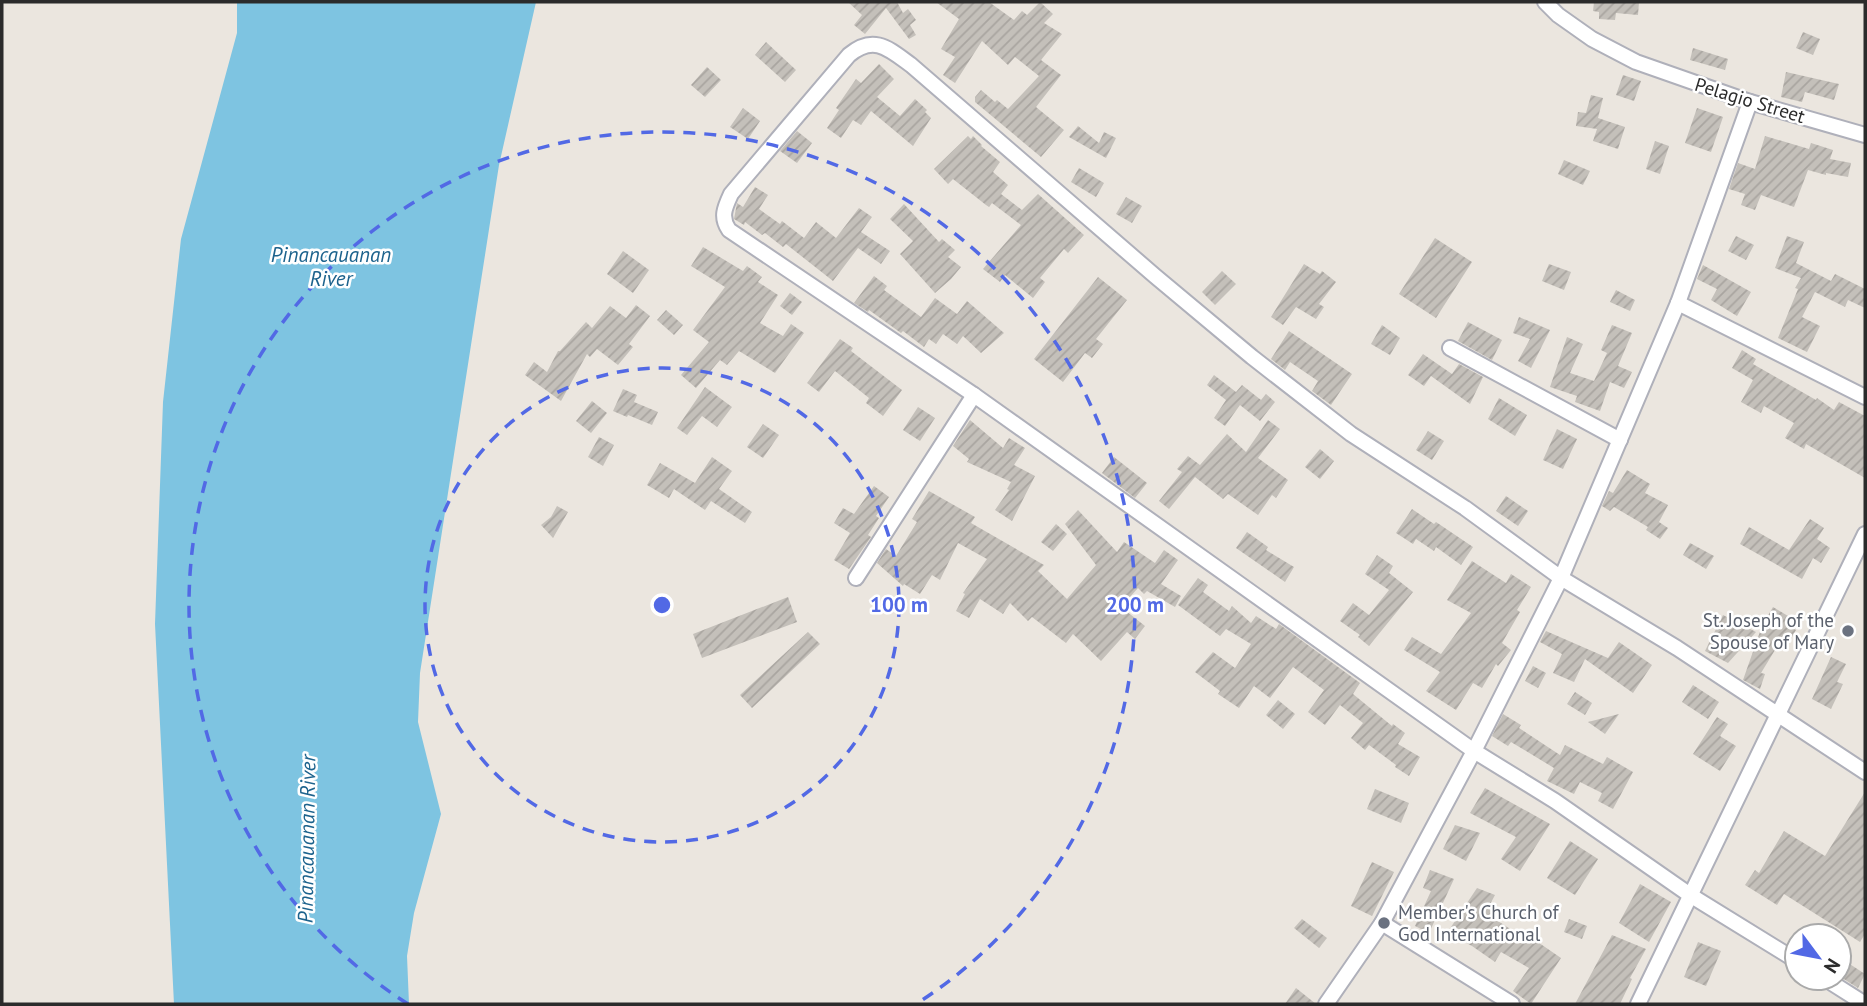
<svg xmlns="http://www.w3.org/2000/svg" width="1867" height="1006" font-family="'PT Sans',sans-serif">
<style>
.water{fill:#7ec4e1}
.building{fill:url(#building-hatch)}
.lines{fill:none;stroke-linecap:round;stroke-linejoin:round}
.street-casing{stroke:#afb0ba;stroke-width:18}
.street{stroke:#fff;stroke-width:14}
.ring{fill:none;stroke:#5269e5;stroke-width:3.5;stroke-dasharray:12 9}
.worship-dot{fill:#6b7280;stroke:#fff;stroke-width:2.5}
.labels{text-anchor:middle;stroke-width:5;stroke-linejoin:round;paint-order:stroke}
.street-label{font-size:19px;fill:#2b2b2b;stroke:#fff}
.worship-label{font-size:19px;fill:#5b616d;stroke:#fff;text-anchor:end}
.water-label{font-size:21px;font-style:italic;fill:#1d638d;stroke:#fff}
.centre{fill:#5269e5;stroke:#fff;stroke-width:3.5}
.ring-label{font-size:21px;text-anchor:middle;font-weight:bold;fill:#5269e5;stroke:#fff;stroke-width:5;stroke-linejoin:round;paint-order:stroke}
</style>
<defs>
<pattern id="building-hatch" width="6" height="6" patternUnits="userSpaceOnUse" patternTransform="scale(1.75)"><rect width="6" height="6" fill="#c4c0ba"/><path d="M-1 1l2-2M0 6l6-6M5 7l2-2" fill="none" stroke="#a9a5a0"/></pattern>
</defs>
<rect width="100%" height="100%" fill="#ebe6df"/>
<polygon class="water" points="237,2 536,2 499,165 420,673 418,722 441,814 414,913 407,956 409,1004 174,1004 155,624 163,402 181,239 237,33"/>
<g class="building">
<polygon points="848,2 897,2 903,13 908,9 916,20 910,25 916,35 909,39 886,8 865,34 854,25 862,15"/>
<polygon points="936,2 989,2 1014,20 1022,11 1027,15 1040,2 1053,14 1044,23 1062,34 1041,60 1061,75 1036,107 1064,130 1041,157 975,102 975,97 981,90 995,102 997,100 1008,109 1039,76 1015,57 1008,65 982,41 955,83 943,75 955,57 941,49 959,19"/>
<polygon points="1594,2 1639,2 1638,15 1616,13 1615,20 1599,19 1599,12 1593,11"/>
<polygon points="1803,32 1820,39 1813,55 1796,48"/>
<polygon points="766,42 796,70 785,82 755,55"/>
<polygon points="1693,48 1728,59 1725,70 1690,60"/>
<polygon points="879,64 894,79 877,97 900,116 915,99 927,110 925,112 931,118 913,146 871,111 861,125 853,120 841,138 827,128 839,110 836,108 856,79 861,83"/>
<polygon points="707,67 721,80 705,97 691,85"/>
<polygon points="1786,72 1839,84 1834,100 1805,92 1802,102 1781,97"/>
<polygon points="1623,75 1641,81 1634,101 1616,95"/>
<polygon points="1591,95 1603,98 1598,118 1625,127 1618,149 1593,141 1597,129 1576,126 1578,112 1586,113"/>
<polygon points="743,108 760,121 748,139 730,127"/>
<polygon points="1697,108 1723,117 1711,152 1685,143"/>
<polygon points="1078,126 1099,143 1104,132 1116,138 1106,158 1069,137"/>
<polygon points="797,131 812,143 797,163 780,151"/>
<polygon points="968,136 971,139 973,136 982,145 981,146 1000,162 993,172 1008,185 1001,194 1022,210 1038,194 1084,235 1068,253 1064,249 1040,278 1045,282 1033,298 1005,275 1000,282 983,269 1021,225 992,203 989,207 986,205 953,179 948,184 934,169"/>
<polygon points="1765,136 1809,149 1811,143 1833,150 1830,159 1851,163 1848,177 1826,173 1826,175 1808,170 1794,207 1761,195 1755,210 1741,205 1745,194 1729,189 1738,163 1755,169"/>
<polygon points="1655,141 1669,146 1660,174 1646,169"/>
<polygon points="1564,160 1590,171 1583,185 1558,174"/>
<polygon points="1079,168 1104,183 1096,197 1071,182"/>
<polygon points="755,187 768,195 759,209 780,224 782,221 804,238 816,222 836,238 859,208 872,217 861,232 890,251 881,264 858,248 833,281 786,244 783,247 765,233 762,235 745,222 744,225 734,219 737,203 743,207"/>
<polygon points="1126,197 1142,206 1132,223 1116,214"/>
<polygon points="904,204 939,242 942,239 955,250 948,257 961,267 951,279 935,293 900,254 913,241 890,219"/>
<polygon points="1736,236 1754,245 1746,260 1728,251"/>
<polygon points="1787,236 1804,242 1796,263 1831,281 1835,274 1865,289 1865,308 1848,300 1845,307 1815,292 1802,317 1820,326 1807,352 1778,338 1798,289 1795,288 1801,278 1775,268"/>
<polygon points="1435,238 1472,262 1436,318 1399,294"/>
<polygon points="703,247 743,271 747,266 762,277 758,282 778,295 760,323 783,336 791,324 804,333 775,373 739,351 727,365 720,360 696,388 681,375 709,342 693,330 725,287 691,266"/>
<polygon points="623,251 649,270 633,293 607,274"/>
<polygon points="1304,264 1320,274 1322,271 1336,282 1319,304 1324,307 1316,319 1296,307 1283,325 1271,317"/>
<polygon points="1549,264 1571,272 1564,290 1542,281"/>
<polygon points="1703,265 1751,292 1737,316 1711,300 1717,289 1697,279"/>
<polygon points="1222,271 1236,284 1215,305 1202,292"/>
<polygon points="874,276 887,286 884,290 921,317 935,298 957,314 967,301 1004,333 981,353 963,336 957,344 943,334 936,344 929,339 924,347 903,331 901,333 869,310 868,312 854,303"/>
<polygon points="1098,277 1127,300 1096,339 1103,344 1092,358 1085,353 1063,382 1034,359"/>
<polygon points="1616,290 1635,300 1630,311 1610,302"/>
<polygon points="790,293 802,302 792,315 780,306"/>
<polygon points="636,305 650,316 629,344 633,347 618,365 597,349 590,357 587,354 561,401 525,375 534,362 547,372 558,351 560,351 586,322 592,328 610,306 626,318"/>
<polygon points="666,310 683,325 674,335 657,320"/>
<polygon points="1519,317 1550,330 1531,368 1518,361 1530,339 1513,333"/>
<polygon points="1468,322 1502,340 1492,360 1458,341"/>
<polygon points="1382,325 1400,338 1390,355 1371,344"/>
<polygon points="1612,325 1632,333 1618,366 1632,372 1624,388 1610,382 1600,411 1575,402 1577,396 1550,387 1567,337 1583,344 1570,373 1594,381 1607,353 1601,350"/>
<polygon points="1289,331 1352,374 1331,405 1312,391 1318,381 1290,362 1285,370 1271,359"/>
<polygon points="840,339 853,348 851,351 902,390 883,416 866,403 869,398 835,371 819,392 807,383"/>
<polygon points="1742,350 1756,359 1753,364 1816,400 1817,398 1834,410 1839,402 1865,416 1865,478 1806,444 1804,449 1785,438 1794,423 1764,406 1761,413 1741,402 1753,380 1732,368"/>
<polygon points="1423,354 1452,374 1459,364 1483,377 1470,404 1431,376 1424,386 1408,375"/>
<polygon points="1214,375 1236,392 1242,385 1261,400 1266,394 1275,402 1260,421 1240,405 1225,426 1214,418 1226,400 1207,385"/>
<polygon points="705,387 732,407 717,427 702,416 687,435 677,428"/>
<polygon points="623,389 637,395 634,402 658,412 652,425 628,415 627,417 613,411"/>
<polygon points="1499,398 1527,415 1515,436 1488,419"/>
<polygon points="592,401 607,413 591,433 576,421"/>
<polygon points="918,407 935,418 920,441 903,430"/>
<polygon points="970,420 1003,448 1009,438 1025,448 1014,465 1035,476 1012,521 995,510 1009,490 1007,489 1011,482 967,462 969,459 953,446"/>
<polygon points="1268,420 1280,429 1258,458 1288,480 1276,498 1272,495 1258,515 1228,494 1223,499 1195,477 1169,509 1159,501 1182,472 1177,469 1188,456 1200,465 1227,434 1246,452"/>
<polygon points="763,424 779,435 763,458 747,447"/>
<polygon points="1557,429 1577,439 1563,469 1543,460"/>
<polygon points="1428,431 1444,441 1432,460 1416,450"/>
<polygon points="599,437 614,445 603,466 588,457"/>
<polygon points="1320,449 1334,461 1320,479 1305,467"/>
<polygon points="712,457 732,471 719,489 752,512 745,523 711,501 705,510 674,489 669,498 647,485 660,463 695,483"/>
<polygon points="1114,457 1147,483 1135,498 1102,473"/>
<polygon points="1627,470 1650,484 1645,493 1668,505 1659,522 1668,528 1660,539 1646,530 1648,527 1614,507 1610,511 1602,506 1609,491 1613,493"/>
<polygon points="874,486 889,497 876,516 879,518 868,535 871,537 849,569 834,560 850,533 834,523 843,508 854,514"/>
<polygon points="929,491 975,517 971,523 1044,565 1038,571 1067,599 1096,565 1065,524 1078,510 1117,552 1124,542 1155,563 1164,550 1178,560 1161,584 1181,596 1175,607 1147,591 1144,594 1138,588 1121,607 1145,626 1135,639 1127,632 1101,661 1073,634 1066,643 1032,617 1028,621 1010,603 1003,614 980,599 969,618 956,611 965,594 963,593 987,559 958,543 940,580 932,575 920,594 904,584 903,586 877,563 886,549 896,556 917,522 912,519"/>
<polygon points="1506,496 1528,511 1518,526 1496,511"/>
<polygon points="557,506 568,512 553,538 541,525 551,517"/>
<polygon points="1412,509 1434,524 1436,522 1473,547 1461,565 1436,547 1434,551 1416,539 1413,544 1396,533"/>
<polygon points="1810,519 1824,528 1817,539 1830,548 1821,563 1813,558 1802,579 1740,544 1749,527 1789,550"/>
<polygon points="1056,524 1067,534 1053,551 1041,542"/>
<polygon points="1247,532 1268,547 1266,550 1294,567 1285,582 1236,548"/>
<polygon points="1690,543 1714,556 1706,569 1683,555"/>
<polygon points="1377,555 1393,566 1389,573 1413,592 1369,646 1358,637 1360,635 1340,621 1353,603 1369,615 1389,590 1365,574"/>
<polygon points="1472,561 1506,583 1511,574 1531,587 1517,610 1520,612 1502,643 1511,650 1498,666 1496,664 1482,688 1473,683 1456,710 1426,691 1440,672 1404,650 1412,637 1441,654 1471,613 1447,600"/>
<polygon points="1198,578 1208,585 1203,592 1229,611 1232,606 1251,623 1256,616 1276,629 1279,624 1360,683 1353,694 1392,726 1393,724 1405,733 1398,744 1420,757 1409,776 1395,767 1396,765 1369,745 1365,750 1351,738 1363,723 1340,705 1325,725 1308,712 1324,690 1293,667 1270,698 1254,686 1239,708 1218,694 1220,691 1195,672 1213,652 1235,668 1251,644 1226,629 1220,636 1178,605"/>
<polygon points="788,597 797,622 702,658 693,634"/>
<polygon points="1773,607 1793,619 1789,626 1796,630 1788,644 1781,640 1761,673 1765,674 1760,689 1743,680 1762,626"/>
<polygon points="1723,615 1756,632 1728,663 1705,651"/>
<polygon points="1546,631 1608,658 1619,642 1652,665 1633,693 1585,659 1574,682 1553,673 1562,654 1540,642"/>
<polygon points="808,632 820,644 752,708 740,695"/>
<polygon points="1831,657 1846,664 1837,682 1843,684 1831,709 1812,699"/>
<polygon points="1533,666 1546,673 1538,688 1525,681"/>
<polygon points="1693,685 1719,702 1708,719 1682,702"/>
<polygon points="1575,692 1592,703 1585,715 1567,704"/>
<polygon points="1278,700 1295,714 1283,729 1266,715"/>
<polygon points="1503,714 1521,725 1519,728 1560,755 1565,745 1603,764 1607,757 1633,772 1613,809 1598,801 1602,793 1580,782 1574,794 1547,781 1554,768 1511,742 1508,746 1492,736"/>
<polygon points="1619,714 1605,734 1588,722"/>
<polygon points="1717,717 1728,724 1720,736 1736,746 1720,771 1693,754"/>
<polygon points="1485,788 1550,824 1520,871 1501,859 1516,837 1470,813"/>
<polygon points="1375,789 1409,803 1401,823 1367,809"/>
<polygon points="1865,792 1865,934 1860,942 1784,894 1777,905 1745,885 1755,870 1759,873 1784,831 1825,856"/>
<polygon points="1455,825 1480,833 1466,861 1443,849"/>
<polygon points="1570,841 1598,859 1575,895 1547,878"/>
<polygon points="1372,862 1394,872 1372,916 1351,906"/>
<polygon points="1430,870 1454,879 1429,933 1415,926 1431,891 1423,888"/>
<polygon points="1640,884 1671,902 1649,942 1619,923"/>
<polygon points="1477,888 1495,895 1488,908 1493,911 1490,916 1515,932 1517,929 1529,936 1561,958 1531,1004 1513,991 1529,968 1501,952 1495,962 1472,946 1447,933"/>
<polygon points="1302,919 1327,938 1319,948 1294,928"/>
<polygon points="1569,919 1587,926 1582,939 1564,932"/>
<polygon points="1612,935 1646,949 1630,978 1632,979 1620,1004 1575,1004"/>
<polygon points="1698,942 1721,951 1706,986 1684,977"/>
<polygon points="1839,957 1865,974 1858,988 1839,976"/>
<polygon points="1296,988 1316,1004 1317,1004 1285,1004"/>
</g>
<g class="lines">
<defs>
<g id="street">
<polyline points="1545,2 1558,15 1592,39 1636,62 1750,102 1865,135"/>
<polyline points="1678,303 1865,397"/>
<polyline points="1450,348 1620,440"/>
<polyline points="856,578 974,395"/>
<polyline points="1382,923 1512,1004"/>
<path d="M1797,961L1690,895L1555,801L1474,751L974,395L729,230C720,217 725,207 731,194L849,55C874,34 889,49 911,65L1155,276L1252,357L1351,434L1465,508L1561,578L1677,648L1865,772"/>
<polyline points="1824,978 1865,1004"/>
<polyline points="1326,1004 1382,923 1474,751 1561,578 1678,303 1750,102"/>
<polyline points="1638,1004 1865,534"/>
</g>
</defs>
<use href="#street" class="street-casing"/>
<use href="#street" class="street"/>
</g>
<g class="ring">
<circle cx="662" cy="605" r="237"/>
<path d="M408 1004A473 473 0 1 1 916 1004"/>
</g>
<g class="worship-dot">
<circle cx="1848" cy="631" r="7"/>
<circle cx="1384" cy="923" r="7"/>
</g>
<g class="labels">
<g class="street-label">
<text transform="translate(1750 100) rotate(17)" y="7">Pelagio Street</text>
</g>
<g class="worship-label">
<text x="1834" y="627">St. Joseph of the<tspan x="1834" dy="22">Spouse of Mary</tspan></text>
<text x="1398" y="919" text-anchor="start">Member's Church of<tspan x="1398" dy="22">God International</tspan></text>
</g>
<g class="water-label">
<text x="331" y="262">Pinancauanan<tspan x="331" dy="24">River</tspan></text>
<text transform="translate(307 839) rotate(-89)" y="7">Pinancauanan River</text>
</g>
</g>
<circle cx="662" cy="605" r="10" class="centre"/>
<g class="ring-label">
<text x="899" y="612">100 m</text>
<text x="1135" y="612">200 m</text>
</g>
<rect width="1867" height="1006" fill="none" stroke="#2b2b2b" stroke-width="7"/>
<g transform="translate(1818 957) rotate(122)"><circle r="33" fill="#ffffff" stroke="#aaaaaa" stroke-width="2"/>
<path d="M0-5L12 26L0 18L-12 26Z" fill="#5269e5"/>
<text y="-10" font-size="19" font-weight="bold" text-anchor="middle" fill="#2b2b2b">N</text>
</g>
</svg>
